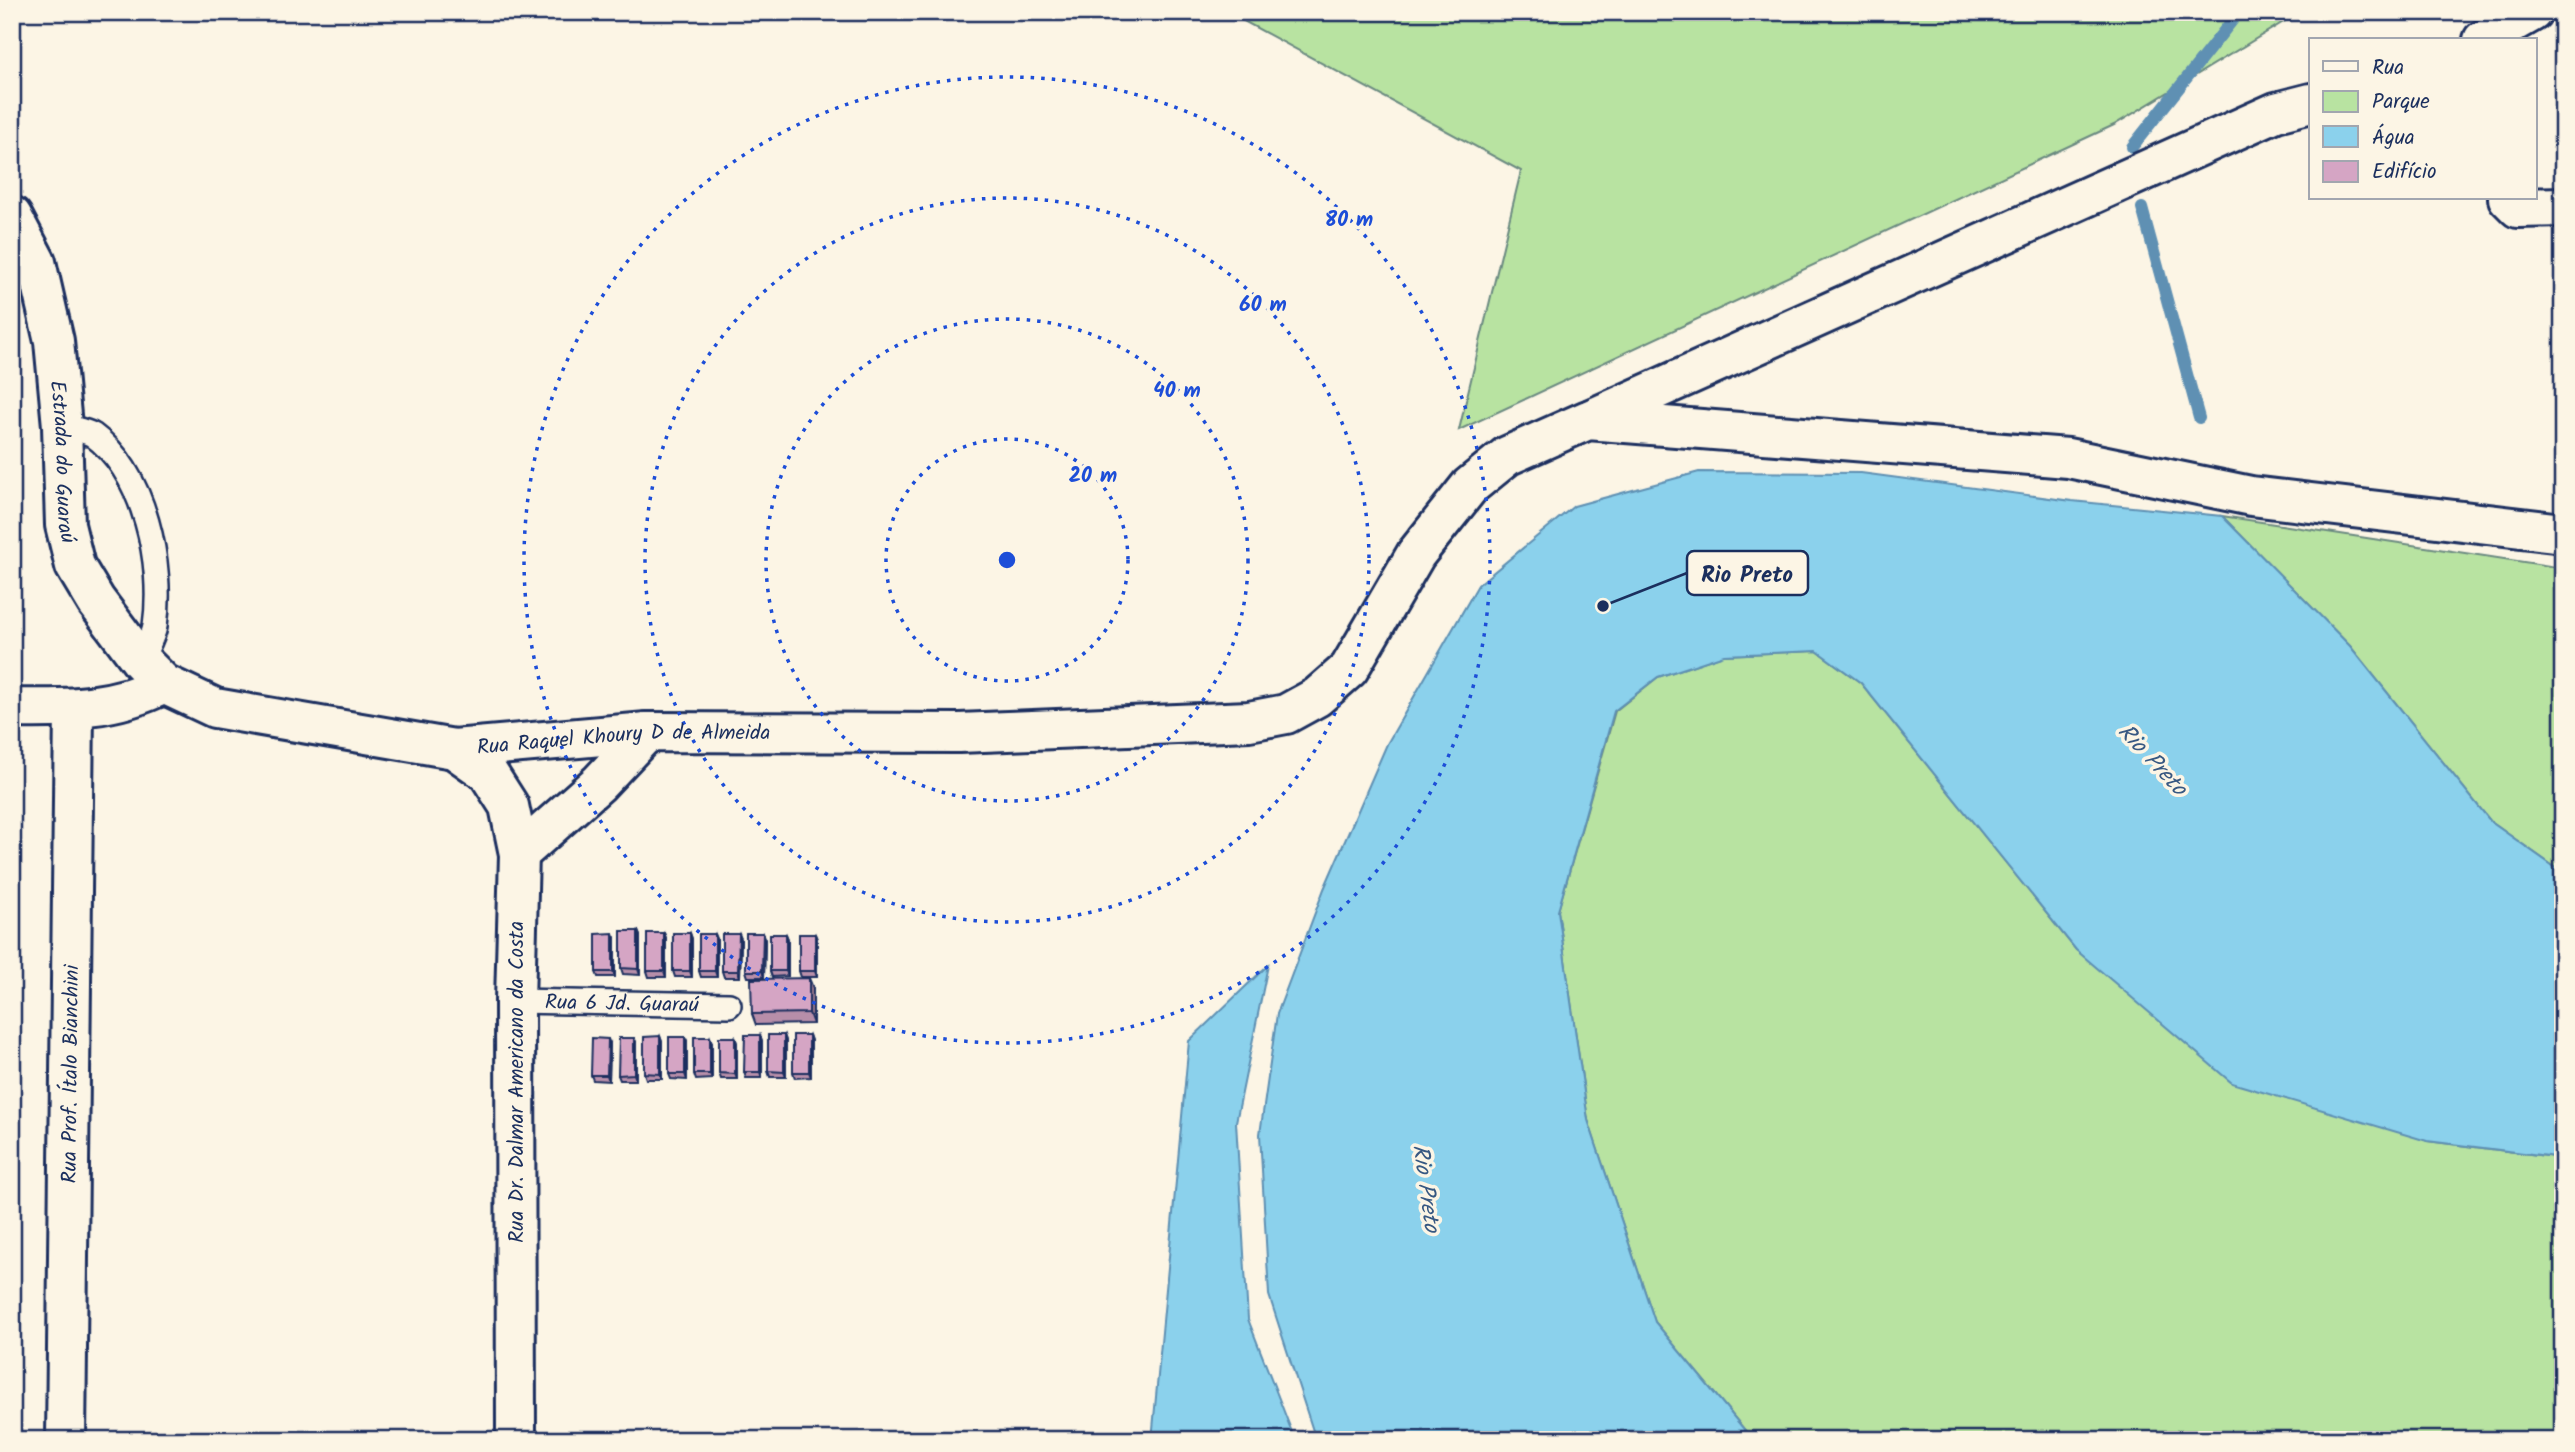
<svg xmlns="http://www.w3.org/2000/svg" width="2575" height="1452" font-family="Kalam,sans-serif">
<style>
.green{fill:#b8e3a1;stroke:#6a8980;stroke-width:2}
.water{fill:#8bd1ec;stroke:#5e90b3;stroke-width:2}
.lines{fill:none;stroke-linecap:round;stroke-linejoin:round}
.stream{stroke:#5e90b3;stroke-width:12}
.service-casing{stroke:#1b2f5e;stroke-width:28}
.minor-casing{stroke:#1b2f5e;stroke-width:44}
.tertiary-casing{stroke:#1b2f5e;stroke-width:44}
.service{stroke:#fcf5e5;stroke-width:23}
.minor{stroke:#fcf5e5;stroke-width:38}
.tertiary{stroke:#fcf5e5;stroke-width:38}
.wall{fill:#b78ea9;stroke:#1b2f5e;stroke-width:2}
.shaded-wall{fill:#957489;stroke:#1b2f5e;stroke-width:2}
.building{fill:#d5a5c4;stroke:#1b2f5e;stroke-width:2}
.ring{fill:none;stroke:#1d4ed8;stroke-width:3.5;stroke-dasharray:3.5 7}
.labels{text-anchor:middle;stroke-width:7;stroke-linejoin:round;paint-order:stroke}
.street-label{font-size:21px;fill:#1b2f5e;stroke:#fcf5e5}
.water-label{font-size:23px;font-style:italic;fill:#375882;stroke:#fcf5e5}
.centre{fill:#1d4ed8;stroke:#fcf5e5;stroke-width:3.5}
.ring-label{font-size:21px;text-anchor:middle;font-weight:bold;fill:#1d4ed8;stroke:#fcf5e5;stroke-width:7;stroke-linejoin:round;paint-order:stroke}
.leader{fill:none;stroke:#1b2f5e;stroke-width:2.5}
.callout-dot{fill:#1b2f5e;stroke:#fcf5e5;stroke-width:2.5}
.callout{fill:#fcf5e5;stroke:#1b2f5e;stroke-width:2.5}
.callout-label{font-size:23px;text-anchor:middle;font-weight:bold;fill:#1b2f5e}
</style>
<rect width="100%" height="100%" fill="#fcf5e5"/>
<filter id="ink" filterUnits="userSpaceOnUse"><feTurbulence type="fractalNoise" baseFrequency=".0143" numOctaves="2"/><feDisplacementMap in="SourceGraphic" scale="14" xChannelSelector="R" yChannelSelector="G"/><feConvolveMatrix kernelMatrix="1 2 1 2 8 2 1 2 1" color-interpolation-filters="sRGB"/></filter>
<g filter="url(#ink)">
<g class="green">
<polygon points="1227,12 2300,12 2114,125 1459,430 1521,171"/>
<polygon points="2222,516 2563,568 2563,873 2491,822 2350,646"/>
<polygon points="1817,651 1861,683 2076,950 2427,1141 2563,1158 2563,1440 1753,1440 1655,1322 1588,1120 1558,911 1615,711 1658,677 1723,655"/>
</g>
<g class="water">
<polygon points="1699,472 1861,473 2072,501 2222,516 2350,646 2491,822 2563,873 2563,1158 2427,1141 2232,1083 2076,950 1861,683 1817,651 1724,655 1658,677 1614,711 1558,911 1588,1120 1655,1322 1753,1440 1316,1440 1269,1295 1260,1134 1277,1014 1324,889 1387,744 1478,585 1574,506"/>
<polygon points="1268,965 1236,1122 1248,1319 1295,1440 1152,1440 1189,1041"/>
</g>
<g class="lines">
<g class="stream">
<polyline points="2132,147 2239,12"/>
<polyline points="2142,208 2199,418"/>
</g>
<defs>
<g id="service">
<path d="M62,426C71,429 85,430 93,435C145,473 164,565 155,626C153,638 145,650 141,661"/>
<path id="s1" d="M515,1001L729,1005"/>
</g>
<g id="minor">
<polyline points="2483,40 2532,12"/>
<polyline points="2508,198 2518,208 2563,207"/>
<polyline points="1593,418 2276,112 2311,103"/>
<path d="M12,708C67,709 115,709 164,684"/>
<path id="s2" d="M454,749L647,732L959,733L1249,721L1286,714L1317,697L1349,669L1416,554L1470,486L1507,456L1588,420L2068,458L2251,496L2563,533"/>
<polyline points="519,854 599,783 647,732"/>
<path id="s3" d="M66,1440L74,709"/>
</g>
<g id="tertiary">
<path id="s4" d="M12,216L36,262L54,341L62,426L65,525L75,566L96,601L141,661L164,684L215,708L454,749L488,773L509,806L519,854L515,1001L516,1440"/>
</g>
</defs>
<use href="#service" class="service-casing"/>
<use href="#minor" class="minor-casing"/>
<use href="#tertiary" class="tertiary-casing"/>
<use href="#service" class="service"/>
<use href="#minor" class="minor"/>
<use href="#tertiary" class="tertiary"/>
</g>
<g class="wall">
<polygon points="638,931 640,936 640,975 623,974 621,968"/>
<polygon points="664,933 666,938 666,977 649,977 647,971"/>
<polygon points="690,933 692,939 692,977 675,977 673,971"/>
<polygon points="763,933 765,939 764,977 748,977 746,971"/>
<polygon points="715,934 717,939 717,977 701,977 699,971"/>
<polygon points="739,934 741,939 740,977 724,977 722,971"/>
<polygon points="786,934 788,939 788,976 772,977 770,971"/>
<polygon points="815,934 817,939 817,977 801,977 799,971"/>
<polygon points="615,939 615,977 598,977 596,972"/>
<polygon points="813,988 813,1024 756,1025 752,1014"/>
<polygon points="760,1035 762,1041 762,1078 746,1078 744,1072"/>
<polygon points="784,1035 786,1041 786,1077 770,1077 768,1071"/>
<polygon points="809,1035 811,1041 811,1077 795,1078 793,1072"/>
<polygon points="660,1036 662,1042 662,1079 646,1079 644,1073"/>
<polygon points="710,1037 712,1043 712,1079 696,1080 694,1074"/>
<polygon points="735,1037 737,1043 737,1079 721,1079 719,1073"/>
<polygon points="687,1042 687,1080 671,1079 669,1074"/>
<polygon points="636,1043 636,1080 620,1080 618,1075"/>
<polygon points="610,1044 609,1081 593,1080 591,1075"/>
</g>
<g class="shaded-wall">
<polygon points="638,931 640,936 640,975 638,969"/>
<polygon points="613,933 615,939 615,977 613,972"/>
<polygon points="664,933 666,938 666,977 664,971"/>
<polygon points="690,933 692,939 692,977 690,971"/>
<polygon points="763,933 765,939 764,977 762,971"/>
<polygon points="715,934 717,939 717,977 715,971"/>
<polygon points="739,934 741,939 740,977 738,971"/>
<polygon points="786,934 788,939 788,976 786,971"/>
<polygon points="815,934 817,939 817,977 815,971"/>
<polygon points="809,978 813,988 813,1024 809,1013"/>
<polygon points="760,1035 762,1041 762,1078 760,1072"/>
<polygon points="784,1035 786,1041 786,1077 784,1072"/>
<polygon points="809,1035 811,1041 811,1077 809,1072"/>
<polygon points="660,1036 662,1042 662,1079 660,1074"/>
<polygon points="685,1037 687,1042 687,1080 685,1074"/>
<polygon points="710,1037 712,1043 712,1079 710,1074"/>
<polygon points="735,1037 737,1043 737,1079 735,1074"/>
<polygon points="634,1038 636,1043 636,1080 634,1074"/>
<polygon points="608,1039 610,1044 609,1081 607,1075"/>
</g>
<g class="building">
<polygon points="621,931 638,931 638,969 621,968"/>
<polygon points="613,933 613,972 596,972 596,934"/>
<rect x="647" y="933" width="17" height="38"/>
<rect x="673" y="933" width="17" height="38"/>
<polygon points="746,933 763,933 762,971 746,971"/>
<rect x="699" y="934" width="16" height="37"/>
<polygon points="722,934 739,934 738,971 722,971"/>
<rect x="770" y="934" width="16" height="37"/>
<rect x="799" y="934" width="16" height="37"/>
<polygon points="809,978 809,1013 752,1014 751,979"/>
<polygon points="745,1035 760,1035 760,1072 744,1072"/>
<polygon points="768,1035 784,1035 784,1072 768,1071"/>
<rect x="793" y="1035" width="16" height="37"/>
<polygon points="660,1036 660,1074 644,1073 644,1037"/>
<rect x="669" y="1037" width="16" height="37"/>
<rect x="694" y="1037" width="16" height="37"/>
<polygon points="719,1037 735,1037 735,1074 719,1073"/>
<polygon points="592,1038 608,1039 607,1075 591,1075"/>
<polygon points="619,1038 634,1038 634,1074 618,1075"/>
</g>
</g>
<g class="ring">
<circle cx="1007" cy="560" r="121"/>
<circle cx="1007" cy="560" r="241"/>
<circle cx="1007" cy="560" r="362"/>
<circle cx="1007" cy="560" r="483"/>
</g>
<g class="labels">
<g class="street-label">
<text dy="7" stroke="none"><textPath href="#s4" startOffset="254">Estrada do Guaraú</textPath></text>
<text dy="7" stroke="none"><textPath href="#s2" startOffset="170">Rua Raquel Khoury D de Almeida</textPath></text>
<text dy="7" stroke="none"><textPath href="#s1" startOffset="107">Rua 6 Jd. Guaraú</textPath></text>
<text dy="7" stroke="none"><textPath href="#s3" startOffset="366">Rua Prof. Ítalo Bianchini</textPath></text>
<text transform="translate(516 1082) rotate(-90)" y="7">Rua Dr. Dalmar Americano da Costa</text>
</g>
<g class="water-label">
<text transform="translate(2153 759) rotate(47)" y="8">Rio Preto</text>
<text transform="translate(1427 1188) rotate(82)" y="8">Rio Preto</text>
</g>
</g>
<circle cx="1007" cy="560" r="10" class="centre"/>
<g class="ring-label">
<text x="1349" y="226">80 m</text>
<text x="1263" y="311">60 m</text>
<text x="1177" y="397">40 m</text>
<text x="1093" y="482">20 m</text>
</g>
<path class="leader" d="M1603 606L1687 573"/>
<circle class="callout-dot" cx="1603" cy="606" r="7"/>
<rect class="callout" x="1687" y="551" width="121" height="44" rx="7"/>
<g class="callout-label">
<text x="1747" y="582">Rio Preto</text>
</g>
<rect width="2575" height="1452" fill="none" stroke="#fcf5e5" stroke-width="42"/>
<rect x="21" y="21" width="2533" height="1410" fill="none" stroke="#1b2f5e" stroke-width="2.5" filter="url(#ink)"/>
<rect x="2309" y="38" width="228" height="161" fill="#fcf5e5" stroke="#a2a6af" stroke-width="2"/>
<rect x="2323" y="61" width="35" height="10" fill="#fcf5e5" stroke="#a2a6af" stroke-width="2"/>
<text x="2372" y="74" font-size="21" fill="#1b2f5e">Rua</text>
<rect x="2323" y="91" width="35" height="21" fill="#b8e3a1" stroke="#a2a6af" stroke-width="2"/>
<text x="2372" y="108" font-size="21" fill="#1b2f5e">Parque</text>
<rect x="2323" y="126" width="35" height="21" fill="#8bd1ec" stroke="#a2a6af" stroke-width="2"/>
<text x="2372" y="144" font-size="21" fill="#1b2f5e">Água</text>
<rect x="2323" y="161" width="35" height="21" fill="#d5a5c4" stroke="#a2a6af" stroke-width="2"/>
<text x="2372" y="178" font-size="21" fill="#1b2f5e">Edifício</text>
</svg>
